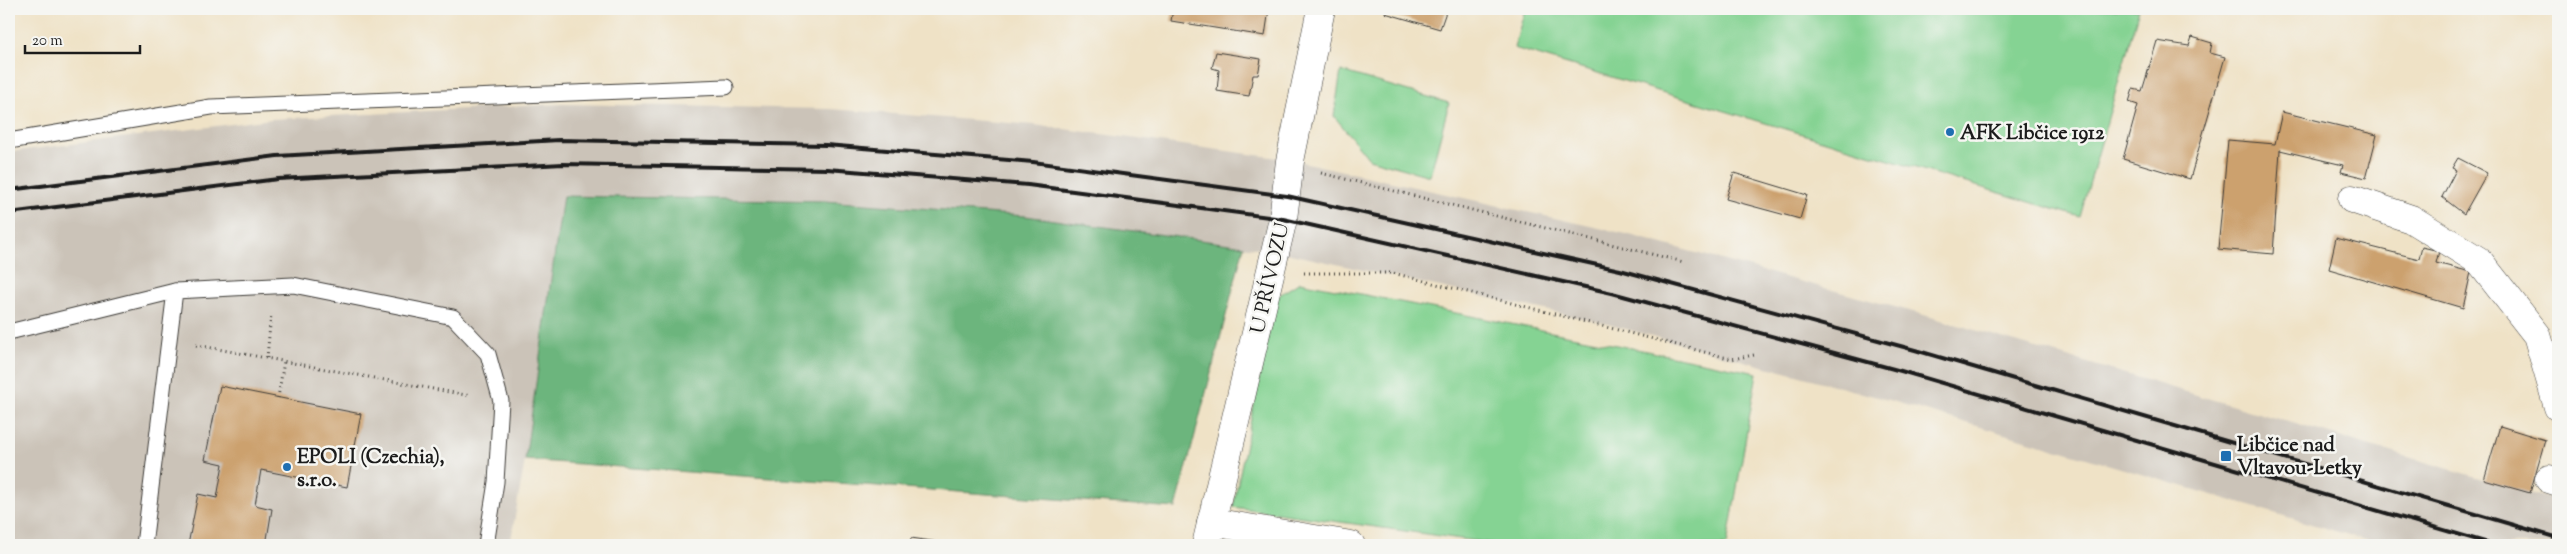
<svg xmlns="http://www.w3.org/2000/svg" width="2567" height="554" font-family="'Sorts Mill Goudy',serif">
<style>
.industrial{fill:#cbc3b8}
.green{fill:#85d393;stroke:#507858}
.forest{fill:#6cb57d;stroke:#44684c}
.building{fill:#cca16e}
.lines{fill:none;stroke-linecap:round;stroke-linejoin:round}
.lane-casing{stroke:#3c3a36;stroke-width:17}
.street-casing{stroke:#3c3a36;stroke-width:29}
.path{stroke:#3c3a36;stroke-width:3;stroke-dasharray:1 4;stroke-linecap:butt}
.lane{stroke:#fff;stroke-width:15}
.street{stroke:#fff;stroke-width:28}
.rail{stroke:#1c1c1c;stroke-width:4}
.poi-dot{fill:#1f6fb2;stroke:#f6f6f2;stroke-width:2}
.labels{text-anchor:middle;stroke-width:5;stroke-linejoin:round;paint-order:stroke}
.poi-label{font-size:20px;font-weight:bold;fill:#1c1c1c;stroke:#f6f6f2;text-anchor:start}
.street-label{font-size:20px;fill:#1c1c1c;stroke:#f6f6f2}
</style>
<rect width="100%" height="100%" fill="#f6f6f2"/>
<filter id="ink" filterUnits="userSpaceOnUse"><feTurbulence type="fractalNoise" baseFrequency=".02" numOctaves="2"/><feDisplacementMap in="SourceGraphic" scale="10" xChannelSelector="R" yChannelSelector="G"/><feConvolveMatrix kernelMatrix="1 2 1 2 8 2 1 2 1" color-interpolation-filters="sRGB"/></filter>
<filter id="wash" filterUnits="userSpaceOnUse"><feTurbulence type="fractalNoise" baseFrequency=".0096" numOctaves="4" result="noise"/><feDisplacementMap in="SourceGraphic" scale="20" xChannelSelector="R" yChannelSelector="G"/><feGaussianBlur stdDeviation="1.12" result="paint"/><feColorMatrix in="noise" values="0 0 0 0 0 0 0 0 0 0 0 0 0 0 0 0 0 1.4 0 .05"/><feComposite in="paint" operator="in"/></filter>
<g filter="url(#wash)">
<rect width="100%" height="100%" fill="#efe2c6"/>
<polygon class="industrial" points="562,104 830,109 1034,125 1293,160 1626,234 1917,313 2558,501 2558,545 2383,545 1892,401 1604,323 1277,251 1025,216 825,201 564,196 525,460 510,545 9,545 9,152 272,119"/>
<g class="green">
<polygon points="1525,9 2139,9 2080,217 1514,48"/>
<polygon points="1341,71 1449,103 1430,176 1369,159 1334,116"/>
<polygon points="1300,282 1757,373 1727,545 1504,545 1233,507 1276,297"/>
</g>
<polygon class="forest" points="563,196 825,201 1025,216 1244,246 1176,508 525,460"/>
<g id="blocks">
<g class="building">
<polygon points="1173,9 1269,9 1265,36 1171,21"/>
<polygon points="1386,9 1447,9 1440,29 1385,13"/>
<polygon points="2192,37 2212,43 2210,53 2225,57 2190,179 2123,159 2138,105 2129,102 2133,89 2142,91 2157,41 2189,46"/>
<polygon points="1216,52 1261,59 1258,75 1253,75 1249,96 1217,91 1219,70 1212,68"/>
<polygon points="2282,112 2377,135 2366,178 2341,172 2343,165 2280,150 2273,254 2218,249 2228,140 2275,144"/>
<polygon points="2458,158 2487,173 2464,214 2442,197 2456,170 2452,168"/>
<polygon points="1734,173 1807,195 1800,219 1726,199"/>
<polygon points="2336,238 2419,259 2422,247 2439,251 2436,263 2471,272 2463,308 2329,269"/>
<polygon points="220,386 361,414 347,487 261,470 255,505 272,509 266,545 188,545 198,494 217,498 223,464 205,460"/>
<polygon points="2500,426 2545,440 2530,493 2484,480"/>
<polygon points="911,538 952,544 952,545 910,545"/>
</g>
</g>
</g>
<g filter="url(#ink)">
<use href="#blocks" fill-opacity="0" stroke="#3c3a36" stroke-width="1"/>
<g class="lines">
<defs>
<g id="lane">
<polyline points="9,141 211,107 726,87"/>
<polyline points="9,332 175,291"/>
<polyline points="144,545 175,291 293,285 453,317 488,354 501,401 496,482 486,545"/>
</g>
<g id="street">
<polyline points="2352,199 2411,219 2479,261 2537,335 2558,407"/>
<polyline points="2549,479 2558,482"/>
<polyline points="1211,522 1351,545"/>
<polyline points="1206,545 1283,219 1290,161 1321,9"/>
</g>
</defs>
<use href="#lane" class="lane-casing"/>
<use href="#street" class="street-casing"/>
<g class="path">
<polyline points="1321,173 1684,262"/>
<polyline points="1304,273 1393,273 1732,359 1754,355"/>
<polyline points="196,345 471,396"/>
<polyline points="267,358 271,314"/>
<polyline points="278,398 284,361"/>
</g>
<use href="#lane" class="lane"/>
<use href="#street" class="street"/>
<g class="rail">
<polyline points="9,190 277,156 559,140 826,145 1033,162 1287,196 1620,270 1915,350 2558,538"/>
<polyline points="9,213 278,179 563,164 827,169 1028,185 1283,219 1612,293 1901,371 2495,545"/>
</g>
</g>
</g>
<g class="poi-dot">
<circle cx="1950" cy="132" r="5"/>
<rect x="2220" y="450" width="12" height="12" rx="2.5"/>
<circle cx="287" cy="467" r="5"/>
</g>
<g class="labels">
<g class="poi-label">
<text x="1960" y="139">AFK Libčice 1912</text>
<text x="2237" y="451">Libčice nad<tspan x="2237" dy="23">Vltavou-Letky</tspan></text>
<text x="297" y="463">EPOLI (Czechia),<tspan x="297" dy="23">s.r.o.</tspan></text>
</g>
<g class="street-label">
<text transform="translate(1269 278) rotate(-77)" y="7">U PŘÍVOZU</text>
</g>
</g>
<rect width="2567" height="554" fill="none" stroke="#f6f6f2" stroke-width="30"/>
<path d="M25 45v8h115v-8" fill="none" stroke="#1c1c1c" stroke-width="2.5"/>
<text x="32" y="45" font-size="15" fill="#1c1c1c" stroke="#f6f6f2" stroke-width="4" paint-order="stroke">20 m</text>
</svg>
